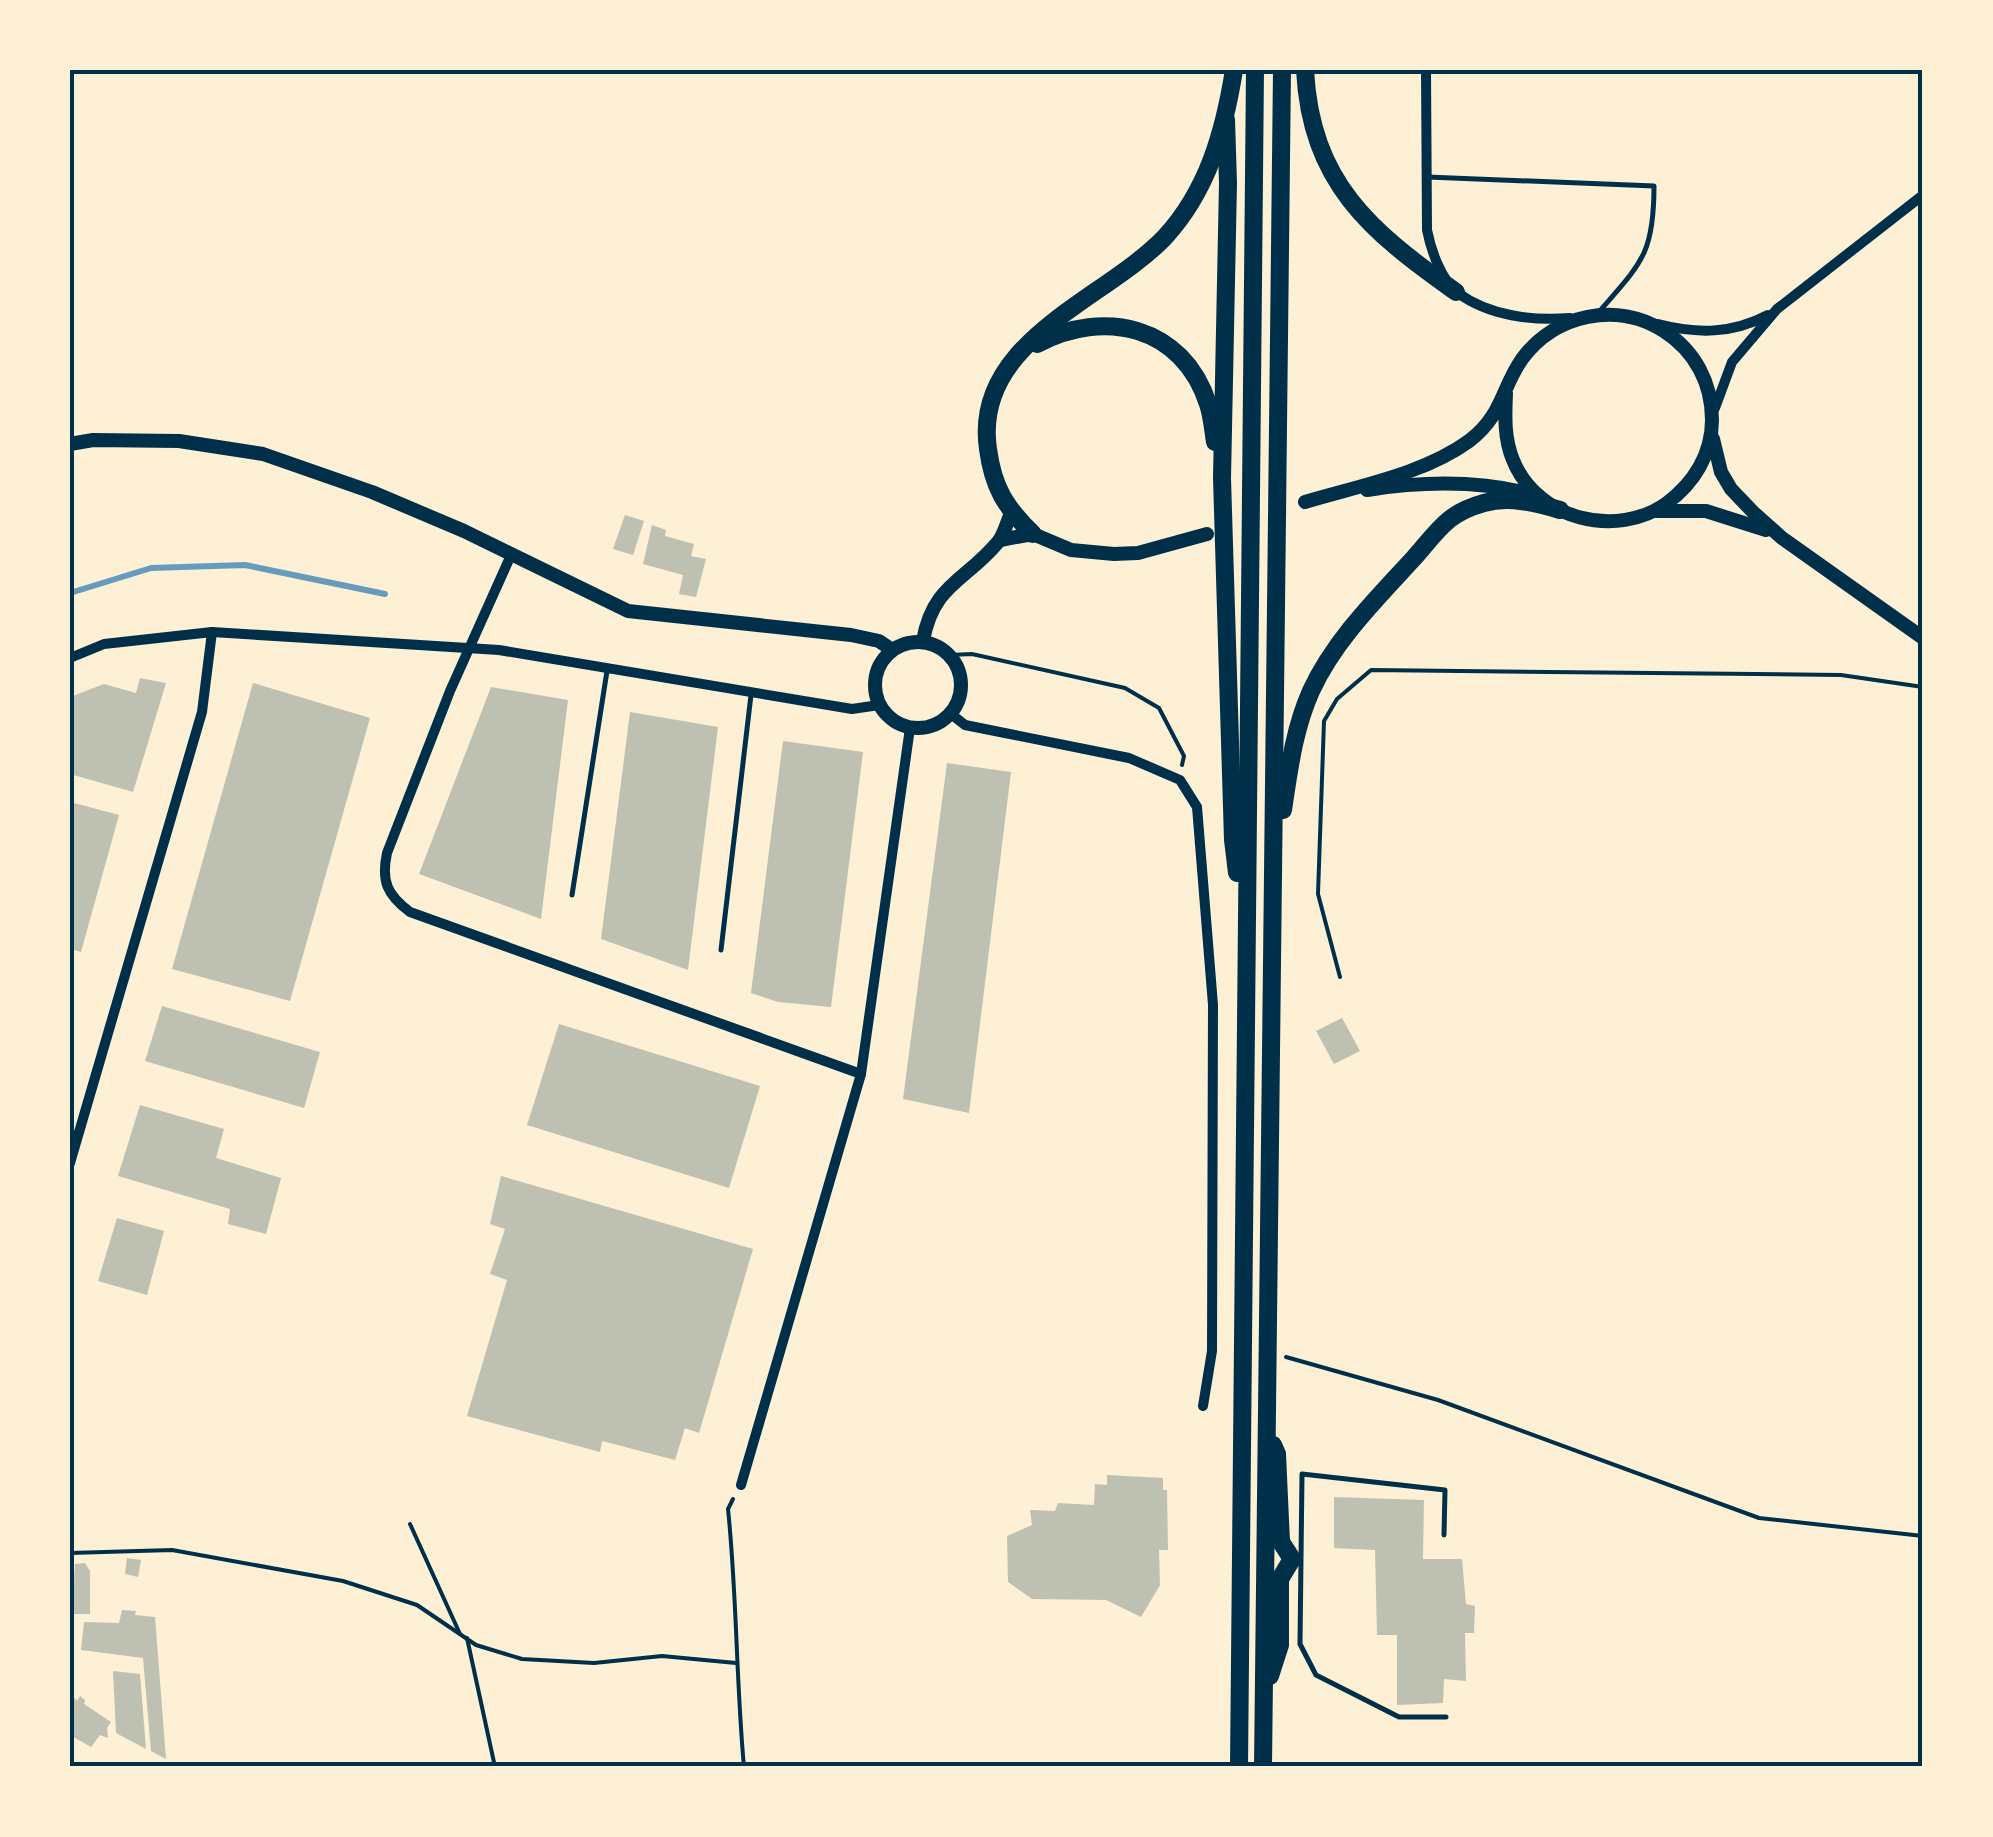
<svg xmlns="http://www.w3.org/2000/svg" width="1993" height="1837" font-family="'DM Sans',sans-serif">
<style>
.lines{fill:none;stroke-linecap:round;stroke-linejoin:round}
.stream{stroke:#669bbc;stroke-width:6}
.building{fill:#bec0b2}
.path{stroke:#003049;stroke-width:4}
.service{stroke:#003049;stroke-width:5}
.minor{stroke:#003049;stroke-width:10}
.tertiary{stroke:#003049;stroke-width:14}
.trunk{stroke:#003049;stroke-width:18}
.neatline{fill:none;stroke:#003049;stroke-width:4}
</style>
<rect width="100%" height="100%" fill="#fdf0d5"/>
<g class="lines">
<polyline class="stream" points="70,593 151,568 245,565 385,594"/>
</g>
<g class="building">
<polygon points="625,515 644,521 633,555 613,549"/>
<polygon points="652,525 666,530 665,536 694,544 691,556 706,559 696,597 679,594 683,575 643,564"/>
<polygon points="140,678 166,683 133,792 70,774 70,697 104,684 136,693"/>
<polygon points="253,683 370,718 290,1001 172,969"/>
<polygon points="491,687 568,700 541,919 419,874"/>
<polygon points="630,712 718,727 688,970 601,939"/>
<polygon points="783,741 863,752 831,1007 778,1002 751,993"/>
<polygon points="947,763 1011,772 969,1113 903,1099"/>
<polygon points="70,802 119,815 81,952 70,949"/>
<polygon points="162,1006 320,1052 304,1108 145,1061"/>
<polygon points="1342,1018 1360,1051 1334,1064 1316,1031"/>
<polygon points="559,1024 760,1086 729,1188 527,1125"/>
<polygon points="140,1105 224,1129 216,1158 281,1178 266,1234 228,1224 230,1209 118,1176"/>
<polygon points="501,1176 753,1249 699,1433 685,1428 675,1460 602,1441 600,1452 467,1416 507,1280 490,1274 505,1229 490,1224"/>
<polygon points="117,1218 164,1231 147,1295 98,1281"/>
<polygon points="1107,1475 1163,1478 1163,1490 1167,1490 1168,1550 1159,1550 1160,1585 1141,1617 1106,1600 1032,1599 1008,1582 1007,1536 1032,1525 1030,1510 1055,1511 1058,1503 1094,1505 1095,1484 1107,1485"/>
<polygon points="1334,1497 1424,1500 1423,1559 1462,1559 1466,1604 1475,1606 1474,1633 1465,1633 1466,1681 1444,1679 1443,1703 1397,1705 1397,1635 1377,1635 1375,1550 1334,1548"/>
<polygon points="127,1558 141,1560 138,1577 125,1574"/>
<polygon points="85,1563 90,1571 90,1614 72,1614 75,1564"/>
<polygon points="122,1610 136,1611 135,1615 155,1617 166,1759 151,1751 143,1658 81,1650 84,1622 119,1623"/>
<polygon points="113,1671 140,1674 146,1749 116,1733"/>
<polygon points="73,1696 77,1701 80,1696 85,1700 84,1704 111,1722 107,1728 108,1738 100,1735 91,1747 70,1735"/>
</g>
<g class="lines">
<g class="path">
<polyline points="950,655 972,654 1125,688 1159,708 1184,756 1182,765"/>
<polyline points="1340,977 1318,894 1324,721 1337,699 1371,670 1841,675 1923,687"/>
<polyline points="1286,1357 1438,1400 1759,1518 1923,1536"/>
<path d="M733,1499L728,1509C737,1595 736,1681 744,1767"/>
<polyline points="410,1524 460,1634"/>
<polyline points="70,1553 172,1550 343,1581 417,1605 476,1645 522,1659 594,1663 662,1656 736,1663"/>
<polyline points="467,1638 495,1767"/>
</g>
<g class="service">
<path d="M1427,177L1654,186C1654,255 1641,263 1598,313"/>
<polyline points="572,895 607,671"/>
<polyline points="721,950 751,695"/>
<polyline points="1444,1535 1445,1490 1302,1474 1300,1644 1316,1675 1399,1717 1446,1717"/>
</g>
<g class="minor">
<path d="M1426,70L1427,230C1431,250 1441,280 1458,293C1489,316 1533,321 1570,318"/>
<path d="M1658,324C1697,334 1732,334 1768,315"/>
<polyline points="1715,408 1732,362 1777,309 1923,195"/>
<path d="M511,555L450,691L387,853C381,881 387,895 410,912L861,1074"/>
<polyline points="70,658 104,644 212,632 499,650 852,709 879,705"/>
<polyline points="951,714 965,725 1129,758 1180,780 1197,807 1213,1005 1212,1351 1203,1406"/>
<polyline points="70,1163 202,712 212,632"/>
<polyline points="741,1485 861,1074 910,728"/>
</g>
<g class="tertiary">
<polyline points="1713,439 1721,472 1731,489 1754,513 1782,538 1923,638"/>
<polyline points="70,444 93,440 179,441 263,454 372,492 464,531 628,611 851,635 879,641 892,650"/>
<path d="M1367,490C1424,481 1483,480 1539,496"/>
<path d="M1305,502C1358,486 1424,474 1469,441C1503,415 1501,389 1522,359C1555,314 1617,301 1664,331C1695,351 1712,383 1712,420C1712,454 1694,483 1667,503C1617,539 1537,520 1513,460C1504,438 1505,417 1506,393"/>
<polyline points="1656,511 1706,511 1766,530"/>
<polyline points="1000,540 1033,534 1071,550 1114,554 1138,553 1207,534"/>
<path d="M923,641C933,584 966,581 998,542C1004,535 1007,522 1011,513"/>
<circle cx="918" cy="685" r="43"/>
</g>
<g class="trunk">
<path d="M1305,70C1311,183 1370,231 1456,292"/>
<polyline points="1226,119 1228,183 1222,478 1233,840 1237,873"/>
<path d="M1037,344C1104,308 1183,326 1208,404C1212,416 1213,429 1215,442"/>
<path d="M1033,534C1005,507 993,487 988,449C972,341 1105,300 1165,237C1208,190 1224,132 1234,70"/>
<path d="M1283,810C1289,770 1294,729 1311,691C1334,641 1376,599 1413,559C1425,546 1436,530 1450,519C1459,512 1473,506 1484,503C1509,496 1536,503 1560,510"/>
<polyline points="1270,1676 1280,1645 1280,1579 1292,1559 1281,1542 1277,1454 1273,1445"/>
<polyline points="1239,1767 1255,70"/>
<polyline points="1263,1767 1282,70"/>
</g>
</g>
<rect width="1993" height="1837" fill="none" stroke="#fdf0d5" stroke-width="145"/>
<rect x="72" y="72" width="1848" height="1692" class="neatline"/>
</svg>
